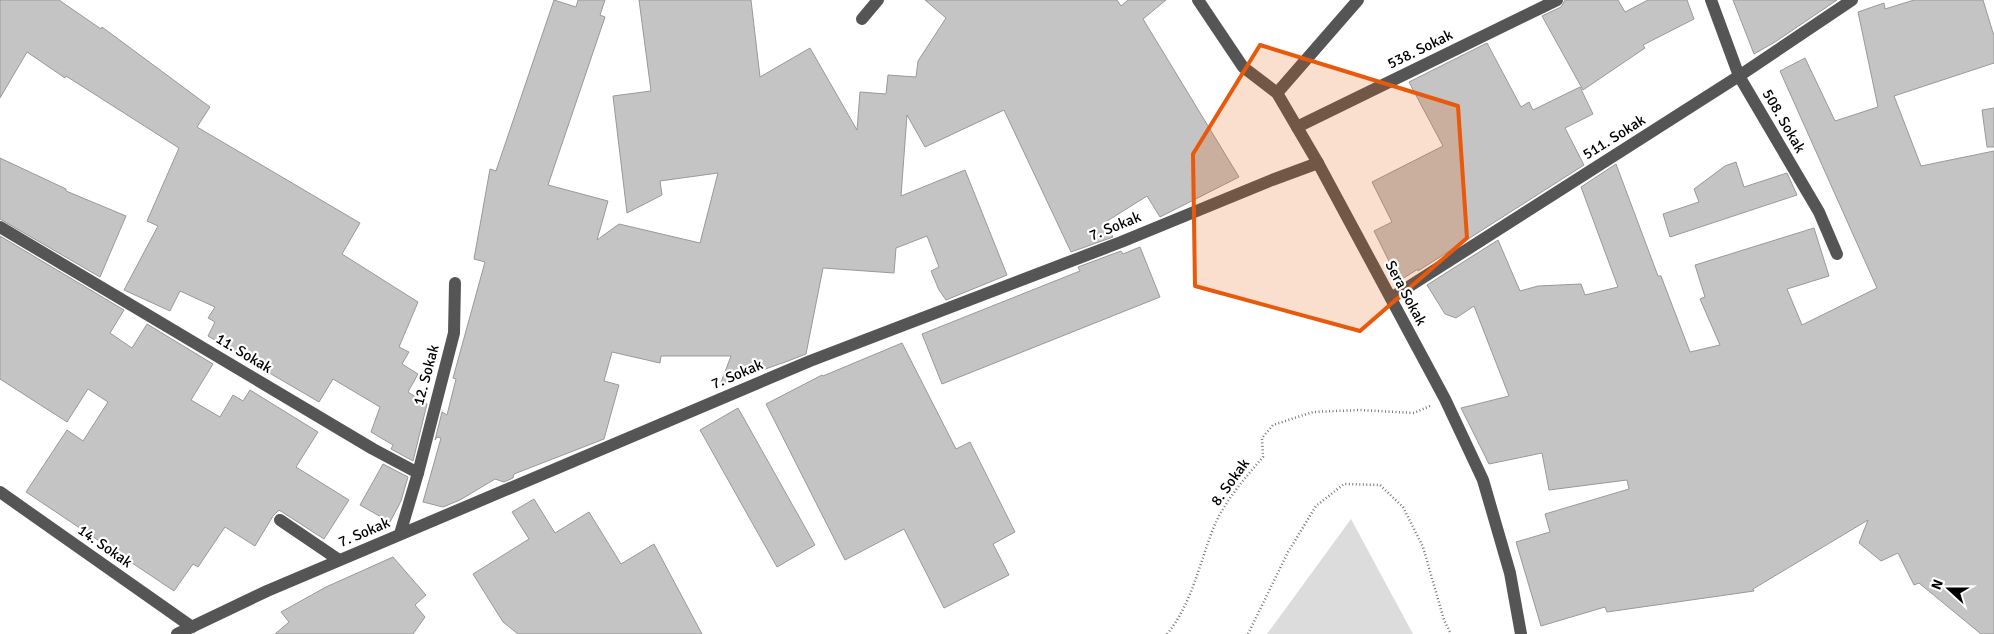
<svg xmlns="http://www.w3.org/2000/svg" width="1994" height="634" font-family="Signika,sans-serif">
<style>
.green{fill:#dcdcdc}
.building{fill:#c4c4c4;stroke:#999}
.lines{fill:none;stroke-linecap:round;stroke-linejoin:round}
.path{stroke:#777;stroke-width:2.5;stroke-dasharray:1 2.5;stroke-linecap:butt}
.minor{stroke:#555;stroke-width:12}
.marked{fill:#e8590c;fill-opacity:0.2;stroke:#e8590c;stroke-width:4;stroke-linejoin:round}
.labels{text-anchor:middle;stroke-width:4.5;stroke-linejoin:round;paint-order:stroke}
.street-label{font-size:15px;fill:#000;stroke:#fff}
</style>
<rect width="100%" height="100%" fill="#fff"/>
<polygon class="green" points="1351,519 1413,634 1267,634"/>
<g class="building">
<polygon points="0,0 59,0 101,29 102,27 210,107 197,127 360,223 342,254 418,302 399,347 409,352 402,364 418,374 408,392 427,404 413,461 391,449 393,445 371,432 380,407 333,379 319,402 266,371 267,370 208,336 215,322 208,318 215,307 180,291 170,311 124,290 158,226 147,221 179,148 66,76 65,78 27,52 0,98"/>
<polygon points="554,0 576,7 578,0 605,0 600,15 605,17 548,185 608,201 597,240 619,224 700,243 718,173 660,181 662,195 627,213 613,96 651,91 639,0 751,0 760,77 810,48 857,130 860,92 886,94 888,75 916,77 918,61 946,18 925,0 1117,0 1121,6 1128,0 1166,0 1143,19 1239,177 1160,217 1147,196 1104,223 1113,237 1071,252 1004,110 925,147 907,115 901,196 965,170 1007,275 946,300 939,290 931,271 939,267 927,236 896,248 894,273 823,268 806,354 788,361 720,385 731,356 661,356 660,363 612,352 604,381 619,385 604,439 514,474 513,478 504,482 495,479 460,500 443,507 423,502 441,438 437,437 435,440 442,412 447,415 456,379 453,378 485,262 474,259 490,169 496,171"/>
<polygon points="1565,0 1618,0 1625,12 1648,0 1687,0 1694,19 1643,45 1645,48 1583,90 1542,16 1561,7"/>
<polygon points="1733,0 1837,0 1775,42 1754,54"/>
<polygon points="1914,0 1983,0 1994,36 1994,63 1894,96 1921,166 1994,151 1994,634 1981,634 1919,583 1914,585 1898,553 1881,561 1859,543 1868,520 1753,589 1754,591 1607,612 1605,607 1541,626 1516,542 1550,532 1545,514 1629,489 1627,480 1549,490 1542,453 1489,464 1461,408 1509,396 1474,306 1456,318 1445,314 1427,285 1498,240 1520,291 1538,286 1581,284 1585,295 1618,287 1581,187 1616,164 1658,276 1661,276 1690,352 1720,345 1700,299 1705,297 1695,265 1814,228 1829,276 1787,289 1802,325 1877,288 1780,71 1805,58 1835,121 1878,107 1858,12 1884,3 1885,9"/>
<polygon points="1487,43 1521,107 1529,102 1533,110 1580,87 1593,114 1565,128 1584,165 1418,271 1418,269 1399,281 1374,231 1392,222 1372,182 1443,146 1409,82"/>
<polygon points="1994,108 1994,147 1987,147 1982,110"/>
<polygon points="0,158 66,189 66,191 126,216 100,277 0,219"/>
<polygon points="1736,162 1744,187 1787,173 1797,195 1670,237 1663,214 1699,202 1694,189 1725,166"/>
<polygon points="0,236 124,310 110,333 132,348 147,324 213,364 191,400 220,417 233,395 243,401 250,390 318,432 296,467 349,500 324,539 279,510 273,516 255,546 225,527 198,567 193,564 174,591 26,492 67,430 83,441 108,402 88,389 67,422 0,379"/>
<polygon points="1140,247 1160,297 942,384 922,334 1080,271 1078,267 1121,251 1123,254"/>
<polygon points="902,343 956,449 970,442 1015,532 993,544 1009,575 944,608 904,529 845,560 766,404 822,375 823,376"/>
<polygon points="738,408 815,545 777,567 700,430"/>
<polygon points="383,464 408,477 401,501 390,522 360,505"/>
<polygon points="534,499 555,533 589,512 621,564 654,544 702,634 518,634 503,622 473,574 529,539 512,512"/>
<polygon points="393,557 426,595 415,605 425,617 413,634 275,634 289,622 281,612 326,587"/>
</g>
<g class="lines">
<g class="path">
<path d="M1167,634C1193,603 1200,559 1216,522C1228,497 1246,477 1263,457L1262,438L1273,425L1313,412L1360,410L1414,413L1432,405"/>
<polyline points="1248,634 1288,552 1316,506 1344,484 1380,485 1403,507 1423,547 1444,620 1451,634"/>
</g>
<g class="minor">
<polyline points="1198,0 1243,67 1277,93 1318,163 1445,399 1483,480 1510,573 1521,634"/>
<polyline points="1711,0 1739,76 1819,212 1837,254"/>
<polyline points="862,19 878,0"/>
<polyline points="1277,93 1358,0"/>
<polyline points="1297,127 1557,0"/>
<polyline points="0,227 373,449 418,473 400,534"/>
<polyline points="1391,298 1739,76 1852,0"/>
<polyline points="418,473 454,333 455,283"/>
<polyline points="0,492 192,627"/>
<polyline points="280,520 339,560"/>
<polyline points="177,634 267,591 810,361 1121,242 1272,180 1318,163"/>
</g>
</g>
<path class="marked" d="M1260,45L1458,106L1467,238L1360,331L1195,286L1193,154Z"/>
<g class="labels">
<g class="street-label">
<text transform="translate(1420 49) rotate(-26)" y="5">538. Sokak</text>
<text transform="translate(1784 121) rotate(60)" y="5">508. Sokak</text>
<text transform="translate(1614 137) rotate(-32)" y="5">511. Sokak</text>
<text transform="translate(1115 226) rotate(-22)" y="5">7. Sokak</text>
<text transform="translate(1406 293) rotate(62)" y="5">Sera Sokak</text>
<text transform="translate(244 353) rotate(31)" y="5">11. Sokak</text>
<text transform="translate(737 374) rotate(-23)" y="5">7. Sokak</text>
<text transform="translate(426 375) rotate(-75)" y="5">12. Sokak</text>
<text transform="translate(1230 482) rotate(-54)" y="5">8. Sokak</text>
<text transform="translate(364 532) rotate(-23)" y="5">7. Sokak</text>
<text transform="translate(105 546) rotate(35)" y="5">14. Sokak</text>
</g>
</g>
<g transform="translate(1949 589) rotate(291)" stroke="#ffffff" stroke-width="4" paint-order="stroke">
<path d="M0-4L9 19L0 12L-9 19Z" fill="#000000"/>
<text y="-8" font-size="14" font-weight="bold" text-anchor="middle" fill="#000000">N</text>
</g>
</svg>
